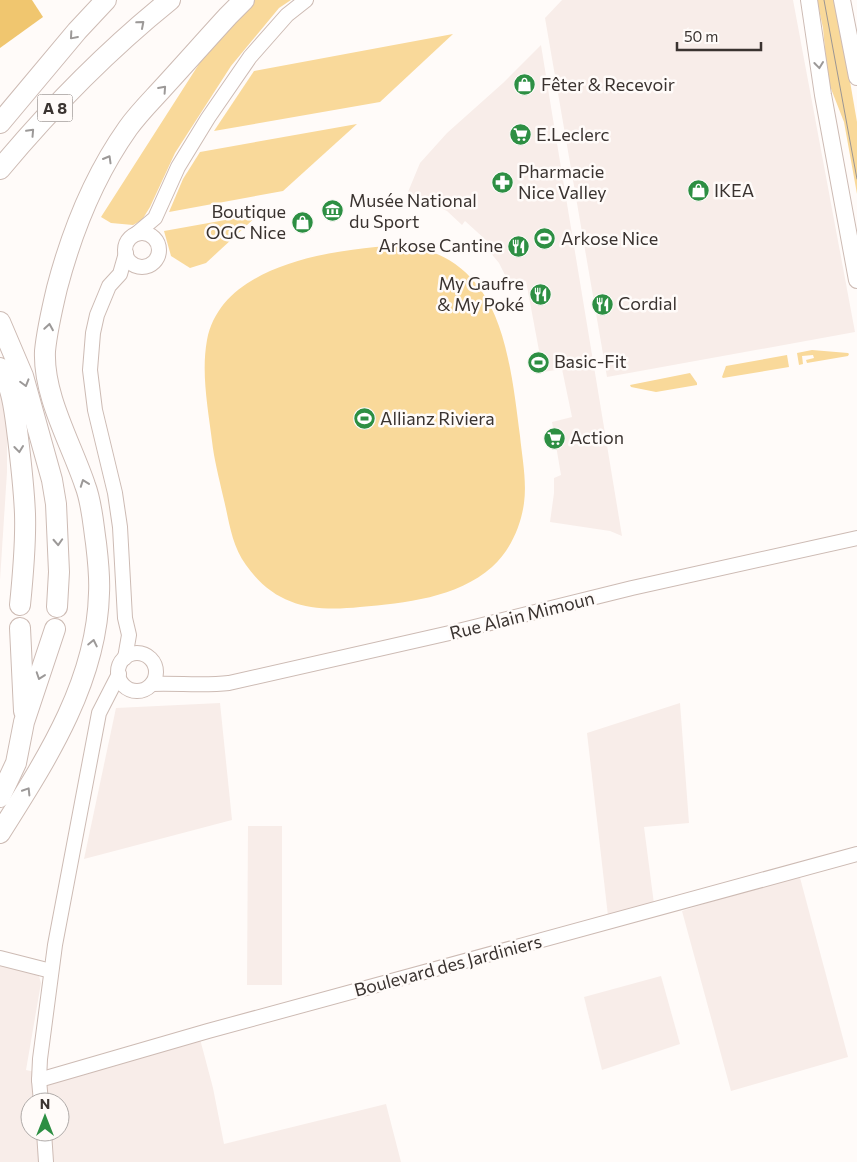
<svg xmlns="http://www.w3.org/2000/svg" width="857" height="1162" font-family="Commissioner,sans-serif">
<style>
.built{fill:#f8ede9;fill-rule:evenodd}
.green{fill:#f9d99a}
.forest{fill:#f0c66f}
.lines{fill:none;stroke-linecap:round;stroke-linejoin:round}
.minor-casing{stroke:#cdbbb4;stroke-width:16}
.major-casing{stroke:#cdbbb4;stroke-width:18}
.highway-casing{stroke:#cdbbb4;stroke-width:22}
.minor{stroke:#fff;stroke-width:14}
.major{stroke:#fff;stroke-width:16}
.highway{stroke:#fff;stroke-width:20}
.tram{stroke:#9b9593;stroke-width:1}
.oneway{stroke:#9c9998}
.labels{text-anchor:middle;stroke-width:5;stroke-linejoin:round;paint-order:stroke}
.shield{fill:#fffbf9;stroke:#756f6c;stroke-width:1}
.shield-label{font-size:16px;font-weight:bold;fill:#3a3330}
.poi-label{font-size:18px;fill:#3a3330;stroke:#fffbf9;text-anchor:start}
.street-label{font-size:18px;fill:#3a3330;stroke:#fffbf9}
</style>
<rect width="100%" height="100%" fill="#fffbf9"/>
<g class="built">
<polygon points="562,0 793,0 855,332 607,377 545,18"/>
<polygon points="541,45 551,107 622,536 610,531 550,522 554,493 554,478 561,475 552,422 572,417 562,369 543,372 526,281 512,289 499,263 484,245 487,241 465,221 462,225 447,211 408,192 420,163 447,133 503,83"/>
<polygon points="0,387 7,419 7,472 0,580"/>
<polygon points="220,703 232,820 84,859 116,708"/>
<polygon points="680,703 689,823 644,827 654,904 608,916 587,733"/>
<polygon points="248,826 282,826 282,985 247,985"/>
<polygon points="799,874 848,1057 731,1091 682,911"/>
<path d="M0,964L39,976L41,983L26,1070L59,1077L200,1039L213,1088L224,1144L386,1104L401,1162H0ZM30,1102H60V1132H30Z"/>
<polygon points="661,976 680,1044 602,1070 584,997"/>
</g>
<g class="green">
<polygon points="253,0 291,0 279,8 231,66 175,153 150,207 142,220 133,225 111,223 101,217 206,53"/>
<polygon points="817,0 836,0 857,122 857,194 844,122 828,81 823,28"/>
<polygon points="453,34 380,102 214,131 254,71"/>
<polygon points="357,124 283,191 169,212 183,179 200,152"/>
<polygon points="259,214 206,263 190,268 171,256 164,231"/>
<path d="M406,245C439,251 461,263 481,290C508,328 514,390 520,436C522,457 527,481 524,503C521,526 510,551 492,567C457,598 405,603 360,607C312,612 275,606 246,565C231,545 229,519 223,496C219,478 214,459 212,441C208,408 201,373 207,340C222,261 342,248 406,245Z"/>
<polygon points="812,350 848,353 849,354 848,356 807,363 806,360 814,358 813,355 802,356 803,364 799,365 797,353"/>
<polygon points="787,355 789,367 723,378 722,377 726,366"/>
<polygon points="690,373 697,383 697,385 656,392 631,387 630,385"/>
</g>
<polygon class="forest" points="0,0 32,0 43,17 0,48"/>
<g class="lines">
<defs>
<g id="minor">
<circle cx="142" cy="250" r="17"/>
<polyline points="136,234 155,218 178,167 208,118 250,57 287,15 306,0"/>
<circle cx="137" cy="672" r="19"/>
<polyline points="125,658 129,635 125,618 120,527 115,493 95,410 90,370 93,333 97,315 109,286 120,274 126,253"/>
<path d="M152,684C178,683 204,686 229,683L454,632L632,588L857,538"/>
<polyline points="0,958 51,971"/>
<polyline points="39,1080 208,1031 857,854"/>
<polyline points="41,1102 39,1080 40,1059 55,945 99,713 119,674"/>
<polyline points="44,1132 46,1162"/>
</g>
<g id="major">
<polyline points="809,0 823,95 857,280"/>
<polyline points="842,0 857,77"/>
</g>
<g id="highway">
<polyline points="0,123 77,31 106,0"/>
<path d="M0,169C51,108 108,50 170,0"/>
<polyline points="0,322 23,376 52,480 56,504 59,572 57,607"/>
<path d="M0,368C13,387 15,415 18,438C21,463 24,488 25,514C26,544 23,575 20,605"/>
<polyline points="20,628 24,711"/>
<polyline points="0,797 16,763 24,722 55,629"/>
<path d="M0,833C46,760 97,682 99,593C100,576 98,560 96,543C93,523 92,503 85,485C71,443 43,396 45,351C47,330 52,309 57,288C72,231 94,176 128,128C138,114 150,102 161,90C184,65 206,40 228,16L244,0"/>
</g>
</defs>
<use href="#minor" class="minor-casing"/>
<use href="#major" class="major-casing"/>
<use href="#highway" class="highway-casing"/>
<use href="#minor" class="minor"/>
<use href="#major" class="major"/>
<use href="#highway" class="highway"/>
<polyline class="tram" points="824,0 857,179"/>
</g>
<defs><path id="oneway-chevron" d="M-2-3.5L2.5 0L-2 3.5" fill="none" stroke-width="1.6" stroke-linecap="round" stroke-linejoin="round" transform="scale(1.25)"/></defs>
<g class="oneway">
<use href="#oneway-chevron" transform="translate(141 24) rotate(-41)"/>
<use href="#oneway-chevron" transform="translate(73 36) rotate(131)"/>
<use href="#oneway-chevron" transform="translate(819 65) rotate(83)"/>
<use href="#oneway-chevron" transform="translate(163 89) rotate(-48)"/>
<use href="#oneway-chevron" transform="translate(31 132) rotate(-47)"/>
<use href="#oneway-chevron" transform="translate(108 159) rotate(-60)"/>
<use href="#oneway-chevron" transform="translate(49 327) rotate(-81)"/>
<use href="#oneway-chevron" transform="translate(25 383) rotate(74)"/>
<use href="#oneway-chevron" transform="translate(19 449) rotate(83)"/>
<use href="#oneway-chevron" transform="translate(84 483) rotate(-110)"/>
<use href="#oneway-chevron" transform="translate(58 542) rotate(87)"/>
<use href="#oneway-chevron" transform="translate(93 643) rotate(-78)"/>
<use href="#oneway-chevron" transform="translate(40 676) rotate(109)"/>
<use href="#oneway-chevron" transform="translate(27 791) rotate(-58)"/>
</g>
<defs>
<symbol id="shop-disc" viewBox="-11 -11 22 22"><circle r="9.5" fill="#2d8f43" stroke="#fffbf9"/><path d="M-5-2.5h2.3a2.7 3.5 0 0 1 5.4 0H5L5.5 6h-11ZM-1.5-2.5h3a1.5 2.3 0 0 0-3 0Z" fill="#fff"/></symbol>
<symbol id="supermarket-disc" viewBox="-11 -11 22 22"><circle r="9.5" fill="#2d8f43" stroke="#fffbf9"/><path d="M-6-5.5h2.5l.6 2H6L4.5 2H-2.5L-4.4-4H-6ZM-1.5 3.2a1.3 1.3 0 1 0 .1 0ZM3 3.2a1.3 1.3 0 1 0 .1 0Z" fill="#fff"/></symbol>
<symbol id="pharmacy-disc" viewBox="-11 -11 22 22"><circle r="9.5" fill="#2d8f43" stroke="#fffbf9"/><path d="M-2-6h4v4h4v4h-4v4h-4v-4h-4v-4h4Z" fill="#fff"/></symbol>
<symbol id="museum-disc" viewBox="-11 -11 22 22"><circle r="9.5" fill="#2d8f43" stroke="#fffbf9"/><path d="M0-6L6-3V-2H-6V-3ZM-5-1h2V3h-2ZM-1-1h2V3h-2ZM3-1h2V3H3ZM-6 4H6V6H-6Z" fill="#fff"/></symbol>
<symbol id="stadium-disc" viewBox="-11 -11 22 22"><circle r="9.5" fill="#2d8f43" stroke="#fffbf9"/><path d="M0-5a6.5 5 0 1 0 0 10a6.5 5 0 1 0 0-10ZM-3.5-1.8h7v3.6h-7Z" fill="#fff"/></symbol>
<symbol id="restaurant-disc" viewBox="-11 -11 22 22"><circle r="9.5" fill="#2d8f43" stroke="#fffbf9"/><path d="M-5-6h1v4h1v-4h1v4h1v-4h1v5L-1.5 .5V6h-2V.5L-5-1ZM5-6V6H3V1.5H1.5Q1.5-4 5-6Z" fill="#fff"/></symbol>
</defs>
<g fill-rule="evenodd">
<use href="#shop-disc" x="512" y="72" width="25" height="25"/>
<use href="#supermarket-disc" x="508" y="122" width="25" height="25"/>
<use href="#pharmacy-disc" x="490" y="170" width="25" height="25"/>
<use href="#shop-disc" x="686" y="178" width="25" height="25"/>
<use href="#museum-disc" x="320" y="198" width="25" height="25"/>
<use href="#shop-disc" x="290" y="210" width="25" height="25"/>
<use href="#stadium-disc" x="532" y="226" width="25" height="25"/>
<use href="#restaurant-disc" x="506" y="234" width="25" height="25"/>
<use href="#restaurant-disc" x="528" y="282" width="25" height="25"/>
<use href="#restaurant-disc" x="590" y="292" width="25" height="25"/>
<use href="#stadium-disc" x="526" y="350" width="25" height="25"/>
<use href="#stadium-disc" x="352" y="406" width="25" height="25"/>
<use href="#supermarket-disc" x="542" y="426" width="25" height="25"/>
</g>
<g class="labels">
<rect class="shield" x="37.5" y="94.5" width="35" height="27" rx="4"/>
<g class="shield-label">
<text x="55" y="114">A 8</text>
</g>
<g class="poi-label">
<text x="541" y="91">Fêter &amp; Recevoir</text>
<text x="536" y="141">E.Leclerc</text>
<text x="518" y="178">Pharmacie<tspan x="518" dy="21">Nice Valley</tspan></text>
<text x="714" y="197">IKEA</text>
<text x="349" y="207">Musée National<tspan x="349" dy="21">du Sport</tspan></text>
<text x="286" y="218" text-anchor="end">Boutique<tspan x="286" dy="21">OGC Nice</tspan></text>
<text x="561" y="245">Arkose Nice</text>
<text x="503" y="252" text-anchor="end">Arkose Cantine</text>
<text x="524" y="290" text-anchor="end">My Gaufre<tspan x="524" dy="21">&amp; My Poké</tspan></text>
<text x="618" y="310">Cordial</text>
<text x="554" y="368">Basic-Fit</text>
<text x="380" y="425">Allianz Riviera</text>
<text x="570" y="444">Action</text>
</g>
<g class="street-label">
<text transform="translate(522 616) rotate(-14)" y="6">Rue Alain Mimoun</text>
<text transform="translate(448 966) rotate(-15)" y="6">Boulevard des Jardiniers</text>
</g>
</g>
<g transform="translate(45 1117)"><circle r="24" fill="#fffbf9" stroke="#b0aba9"/>
<path d="M0-4L9 19L0 12L-9 19Z" fill="#2d8f43"/>
<text y="-8" font-size="14" font-weight="bold" text-anchor="middle" fill="#3a3330">N</text>
</g>
<path d="M677 42v8h84v-8" fill="none" stroke="#3a3330" stroke-width="2.5"/>
<text x="684" y="42" font-size="15" fill="#3a3330" stroke="#fffbf9" stroke-width="4" paint-order="stroke">50 m</text>
</svg>
